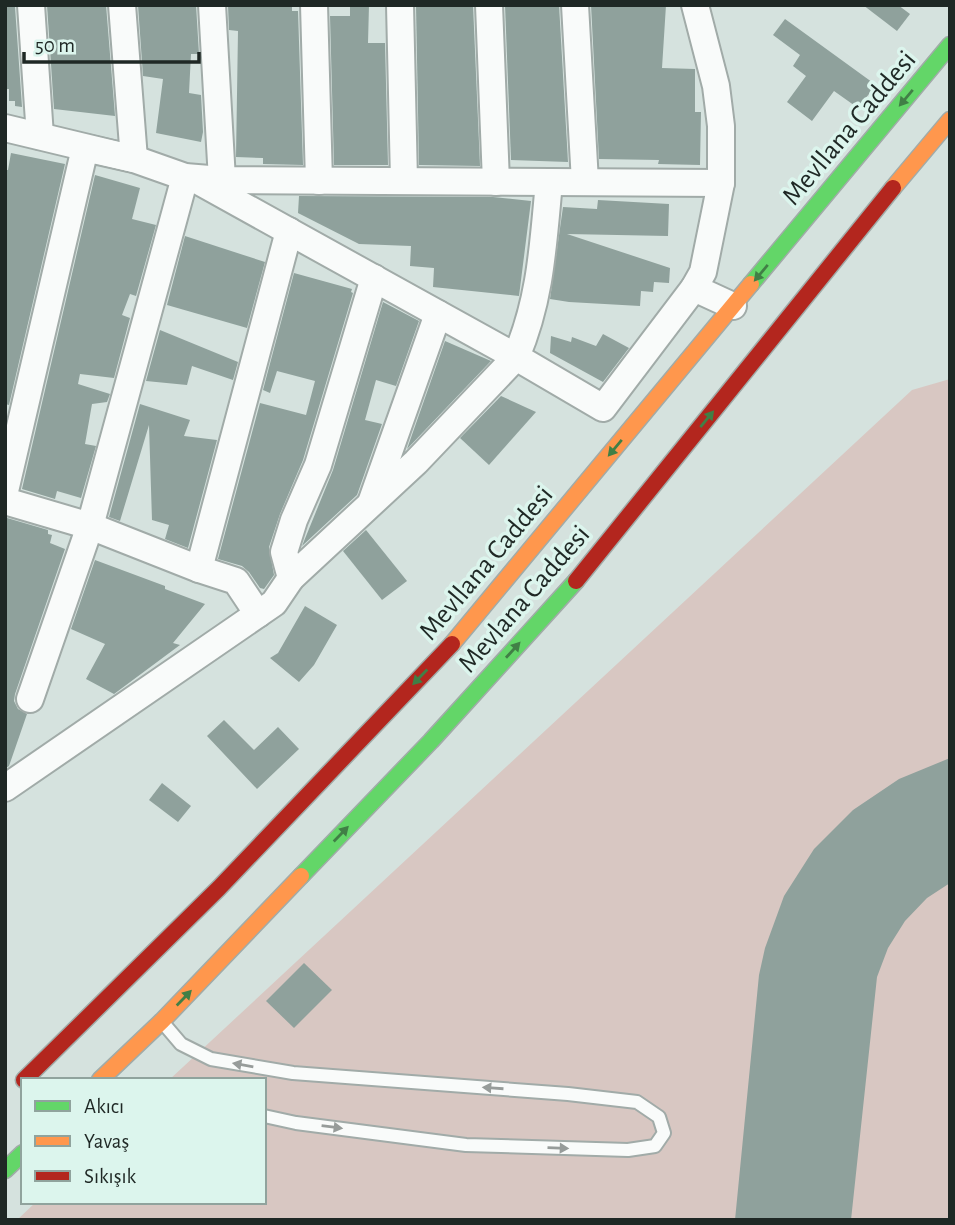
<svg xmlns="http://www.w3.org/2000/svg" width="955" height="1225" font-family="'Alegreya Sans',sans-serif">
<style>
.green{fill:#d8c7c2}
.building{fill:#8fa19c}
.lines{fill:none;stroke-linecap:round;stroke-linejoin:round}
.lane-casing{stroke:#a1aba8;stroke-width:16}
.street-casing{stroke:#a1aba8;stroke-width:30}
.fast-casing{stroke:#a1aba8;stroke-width:19}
.slow-casing{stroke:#a1aba8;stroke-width:19}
.jam-casing{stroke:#a1aba8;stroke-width:19}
.lane{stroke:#f9fbfa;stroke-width:12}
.street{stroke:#f9fbfa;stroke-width:26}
.fast{stroke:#63d668;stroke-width:16}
.slow{stroke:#ff974d;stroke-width:16}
.jam{stroke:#b3261e;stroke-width:16}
.oneway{fill:#417f46}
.oneway2{fill:#979c9a}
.labels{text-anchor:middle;stroke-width:7;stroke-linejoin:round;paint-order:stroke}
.street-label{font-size:28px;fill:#1f2825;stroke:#dcf5ed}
</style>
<rect width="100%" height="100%" fill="#d5e2de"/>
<polygon class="green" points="950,379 950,1220 17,1220 36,1202 264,1202 264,1080 169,1080 912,390"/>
<g class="building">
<polygon points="47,5 106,5 115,116 54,109"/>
<polygon points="138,5 196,5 199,54 191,54 189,93 201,95 203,132 201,142 156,133 163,79 143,76"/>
<polygon points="228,5 292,5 292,11 298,11 303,165 263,164 263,158 236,157 238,31 229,30"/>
<polygon points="350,5 369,5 368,43 385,43 388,165 334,165 330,16 350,16"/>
<polygon points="416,5 473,5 480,166 419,165"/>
<polygon points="505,5 559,5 568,162 511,160"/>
<polygon points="591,5 666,5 662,68 695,69 695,112 701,112 700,165 658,164 659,160 599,159"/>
<polygon points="863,5 898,5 910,14 897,31"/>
<polygon points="5,6 15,7 22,107 15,106 15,101 9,101 9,89 5,89"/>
<polygon points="785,19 876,85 858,108 834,91 812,121 787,102 806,76 793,66 800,55 773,35"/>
<polygon points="11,153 65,164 9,405 5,404 5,170 8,170"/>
<polygon points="95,175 140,188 132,219 156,225 136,296 130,294 122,315 130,318 114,378 80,374 78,384 110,394 107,402 92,404 85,444 96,446 81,498 57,491 55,499 22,489"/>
<polygon points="299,196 493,197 531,201 519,296 433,287 434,268 410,266 411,246 359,244 298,213"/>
<polygon points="598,200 669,204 668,236 567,234 670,268 669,283 654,282 653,292 641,291 640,306 569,302 550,299 563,207 597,209"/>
<polygon points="185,236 265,262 247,328 167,305"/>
<polygon points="294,273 352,289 351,292 353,293 303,460 280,514 269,547 274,575 264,589 260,588 249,572 242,566 218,559 260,403 306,415 315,381 277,371 270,393 263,390"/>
<polygon points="383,302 419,321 396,386 376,380 365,420 382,424 357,495 302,546 333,470"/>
<polygon points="160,330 238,362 233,380 192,366 187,385 146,381"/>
<polygon points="603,334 629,348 603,382 550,353 551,336 571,342 572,337 596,346"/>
<polygon points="445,341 491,361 407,449"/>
<polygon points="501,396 536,412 489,465 460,438"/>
<polygon points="140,404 190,420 184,436 217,440 188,548 165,539 169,525 152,520 149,425 120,521 109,517"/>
<polygon points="7,518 48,530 48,534 52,535 50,543 65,549 15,694 14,701 18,709 27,714 9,766 6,768 5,526"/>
<polygon points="366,530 407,581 382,600 343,551"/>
<polygon points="95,560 165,586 165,589 205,604 173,643 180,645 114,694 86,679 105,644 71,629"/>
<polygon points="305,606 337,625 314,665 299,682 270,658 278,653"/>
<polygon points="224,720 254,750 278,727 299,749 257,789 207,736"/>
<polygon points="950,758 950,883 927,898 905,921 888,948 877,977 851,1220 735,1220 759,975 765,948 784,896 814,849 853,810 899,779"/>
<polygon points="162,783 191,806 178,822 149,800"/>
<polygon points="304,963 332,990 294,1028 266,1001"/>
</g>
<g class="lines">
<defs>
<polyline id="lane" points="164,1024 181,1044 211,1059 293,1073 568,1094 637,1102 659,1117 664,1133 655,1146 628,1150 466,1145 296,1123 264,1116"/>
<g id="street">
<polyline points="31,5 40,136"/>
<polyline points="212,5 222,180"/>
<polyline points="314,5 319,181"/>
<polyline points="400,5 404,181"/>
<polyline points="489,5 496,182"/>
<polyline points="575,5 585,182"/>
<polyline points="695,5 716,86 721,126 721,183 703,272 694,288 733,306"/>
<polyline points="5,128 134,159 122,5"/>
<path d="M200,182L516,357C541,298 543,245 549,182"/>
<polyline points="5,491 85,148 134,159 185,177 222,180 721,183"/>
<polyline points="372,500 438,314"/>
<polyline points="5,501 90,526 199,569 236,581 258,614"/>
<polyline points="199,569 289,231"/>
<polyline points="291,578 284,552 294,520 318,465 374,278"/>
<polyline points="30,699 90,526 185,177"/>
<polyline points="5,788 274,603 291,578 416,462 516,357 603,408 694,288"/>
</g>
<g id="fast">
<polyline points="751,284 950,45"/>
<polyline points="301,876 431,741 576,581"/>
<polyline points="5,1170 23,1153"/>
</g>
<g id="slow">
<polyline points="893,188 950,120"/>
<polyline points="452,644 751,284"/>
<polyline points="100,1080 162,1021 301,876"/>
</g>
<g id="jam">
<polyline points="576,581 893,188"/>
<polyline points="24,1080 219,888 452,644"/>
</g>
</defs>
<use href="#lane" class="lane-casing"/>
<use href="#street" class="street-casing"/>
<use href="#fast" class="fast-casing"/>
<use href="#slow" class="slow-casing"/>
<use href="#jam" class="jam-casing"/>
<use href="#lane" class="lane"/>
<use href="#street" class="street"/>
<use href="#fast" class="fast"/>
<use href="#slow" class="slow"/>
<use href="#jam" class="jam"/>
</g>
<defs><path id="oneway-solid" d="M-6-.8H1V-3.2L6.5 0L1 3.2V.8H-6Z" transform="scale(1.75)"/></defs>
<g class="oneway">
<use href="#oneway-solid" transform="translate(906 98) rotate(130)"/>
<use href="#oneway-solid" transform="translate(761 273) rotate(130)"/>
<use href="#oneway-solid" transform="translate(707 419) rotate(-51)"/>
<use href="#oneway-solid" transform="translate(615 448) rotate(130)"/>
<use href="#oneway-solid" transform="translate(513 650) rotate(-48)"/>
<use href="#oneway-solid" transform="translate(420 677) rotate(134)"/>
<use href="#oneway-solid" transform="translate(341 834) rotate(-46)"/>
<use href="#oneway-solid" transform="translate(184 998) rotate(-46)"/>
</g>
<g class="oneway2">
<use href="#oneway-solid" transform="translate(243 1065) rotate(-170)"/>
<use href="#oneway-solid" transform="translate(493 1088) rotate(-176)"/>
<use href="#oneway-solid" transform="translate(332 1127) rotate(7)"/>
<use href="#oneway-solid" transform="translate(558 1148) rotate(2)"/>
</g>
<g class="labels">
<g class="street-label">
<text transform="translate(848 127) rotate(-50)" y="10">Mevllana Caddesi</text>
<text transform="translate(485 562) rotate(-50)" y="10">Mevllana Caddesi</text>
<text transform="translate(523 598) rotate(-49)" y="10">Mevlana Caddesi</text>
</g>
</g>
<rect width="955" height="1225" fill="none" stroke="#1f2825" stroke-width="14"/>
<rect x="21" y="1078" width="245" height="126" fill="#dcf5ed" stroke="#90a39d" stroke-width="2"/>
<rect x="35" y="1101" width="35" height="10" fill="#63d668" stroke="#90a39d" stroke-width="2"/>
<text x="84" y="1113" font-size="21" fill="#1f2825">Akıcı</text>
<rect x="35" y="1136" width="35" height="10" fill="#ff974d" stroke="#90a39d" stroke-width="2"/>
<text x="84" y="1148" font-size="21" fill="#1f2825">Yavaş</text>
<rect x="35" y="1171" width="35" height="10" fill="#b3261e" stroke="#90a39d" stroke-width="2"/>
<text x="84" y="1183" font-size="21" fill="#1f2825">Sıkışık</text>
<path d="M24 52v10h175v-10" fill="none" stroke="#1f2825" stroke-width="3.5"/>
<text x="35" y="52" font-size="21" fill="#1f2825" stroke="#dcf5ed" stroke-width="5" paint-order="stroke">50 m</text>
</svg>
